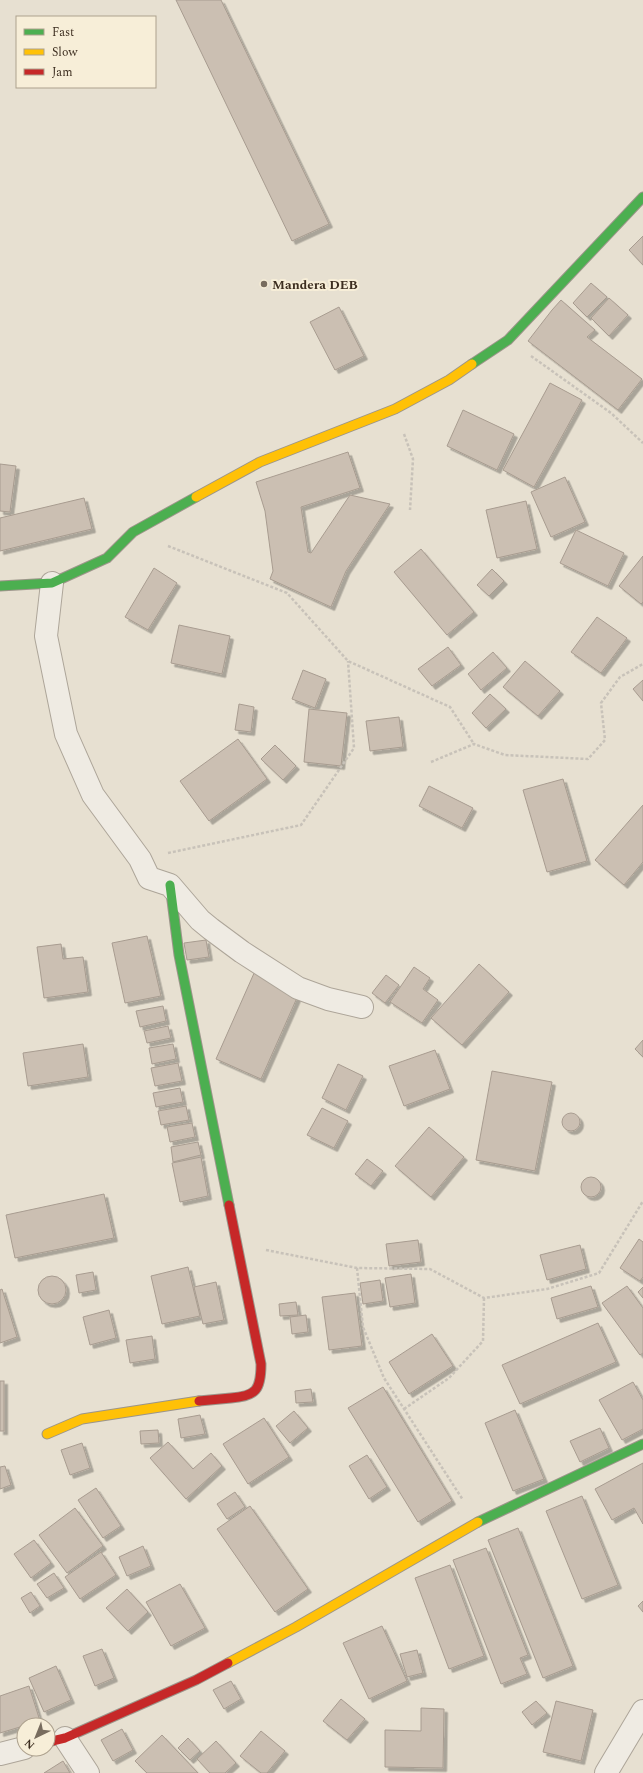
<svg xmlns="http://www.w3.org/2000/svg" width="643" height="1773" font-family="Spectral,serif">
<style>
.building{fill:#cbbfb2;stroke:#a89c90;filter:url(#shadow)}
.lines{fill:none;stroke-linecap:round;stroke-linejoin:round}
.street-casing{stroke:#ada599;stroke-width:24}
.fast-casing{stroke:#9c958a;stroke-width:11}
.slow-casing{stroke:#9c958a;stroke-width:11}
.jam-casing{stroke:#9c958a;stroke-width:11}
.path{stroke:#c8c2b9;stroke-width:2.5;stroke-dasharray:3 2;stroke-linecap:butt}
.street{stroke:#efebe3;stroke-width:22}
.fast{stroke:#4caf50;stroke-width:9}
.slow{stroke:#ffc107;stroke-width:9}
.jam{stroke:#c62828;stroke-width:9}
.poi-dot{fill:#786c5e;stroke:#f7eed8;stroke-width:1.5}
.labels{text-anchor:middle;stroke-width:4;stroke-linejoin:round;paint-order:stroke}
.poi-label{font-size:13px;font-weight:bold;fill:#3d2e20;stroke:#f7eed8;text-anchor:start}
</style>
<defs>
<filter id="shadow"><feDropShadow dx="3.5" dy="3.5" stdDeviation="0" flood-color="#0004"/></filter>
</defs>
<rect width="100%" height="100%" fill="#e7e0d1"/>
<g class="building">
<polygon points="176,0 221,0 329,224 292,241"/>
<polygon points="643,236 643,265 629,250"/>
<polygon points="591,283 607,297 587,317 573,303"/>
<polygon points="609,298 628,315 609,336 591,318"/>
<polygon points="561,300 595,330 587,337 642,379 618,410 528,341 552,310"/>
<polygon points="339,307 364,356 335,370 310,322"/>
<polygon points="550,383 582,400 534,487 503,470"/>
<polygon points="463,410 514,434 497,470 447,446"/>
<polygon points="348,452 360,488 301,507 308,552 311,553 350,495 390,504 346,571 331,607 270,579 273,571 265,511 256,482"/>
<polygon points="0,464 16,466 10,512 0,511"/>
<polygon points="565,477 585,522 551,537 531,492"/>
<polygon points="84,498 92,529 0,551 0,518"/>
<polygon points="526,501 537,549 497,558 486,510"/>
<polygon points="576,530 624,553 608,586 560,563"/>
<polygon points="421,549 474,612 447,635 394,572"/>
<polygon points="643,556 643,602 641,604 619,586"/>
<polygon points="154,568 177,583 148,630 125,617"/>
<polygon points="492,569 504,581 489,596 477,585"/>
<polygon points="597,617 627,638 601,673 571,652"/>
<polygon points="179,625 230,636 222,674 171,663"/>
<polygon points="448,647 461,665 432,686 418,669"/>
<polygon points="493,652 507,668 481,690 468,674"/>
<polygon points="525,661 560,691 538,716 503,687"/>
<polygon points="303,670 326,679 315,708 292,699"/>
<polygon points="643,680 643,701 633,689"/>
<polygon points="490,694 506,709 486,728 472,713"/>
<polygon points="239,704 254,707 251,732 235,730"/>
<polygon points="309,709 347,713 341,766 304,762"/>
<polygon points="399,717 403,747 370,751 366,721"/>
<polygon points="238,739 267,779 209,821 180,781"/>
<polygon points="275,745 296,766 283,780 261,759"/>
<polygon points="563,779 587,861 547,872 523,790"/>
<polygon points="429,786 473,808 462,828 419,806"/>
<polygon points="643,805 643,862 624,885 595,860"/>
<polygon points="147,936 161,996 125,1003 112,943"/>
<polygon points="206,940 209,957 187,960 184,943"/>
<polygon points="61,944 63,959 83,957 88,992 44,998 37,947"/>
<polygon points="479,964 509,992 462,1045 431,1018"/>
<polygon points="414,967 430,978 423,989 438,1000 422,1023 390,1002"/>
<polygon points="255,971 300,991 261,1079 216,1059"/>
<polygon points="386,975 399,985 385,1003 372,993"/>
<polygon points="163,1006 166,1021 140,1027 136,1011"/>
<polygon points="168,1026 171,1038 147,1043 144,1031"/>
<polygon points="643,1040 643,1057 635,1049"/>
<polygon points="83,1044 88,1077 28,1086 23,1053"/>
<polygon points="173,1044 176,1059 152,1064 149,1048"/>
<polygon points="435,1050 450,1089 404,1106 389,1066"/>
<polygon points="178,1063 182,1081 155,1086 151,1068"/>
<polygon points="338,1064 363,1076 346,1110 322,1098"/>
<polygon points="492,1071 552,1082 535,1171 476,1160"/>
<polygon points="180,1088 183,1102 156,1107 153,1093"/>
<polygon points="186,1106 189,1120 161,1125 158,1111"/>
<polygon points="322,1108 348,1121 334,1148 307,1135"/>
<circle cx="571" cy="1122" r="9"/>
<polygon points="192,1123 195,1137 170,1142 167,1127"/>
<polygon points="429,1127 464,1157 431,1197 395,1166"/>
<polygon points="198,1142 201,1155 173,1162 171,1147"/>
<polygon points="201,1157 208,1196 180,1202 172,1163"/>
<polygon points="367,1159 383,1171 371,1186 355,1174"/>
<circle cx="591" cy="1187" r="10"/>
<polygon points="104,1194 114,1238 15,1258 6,1215"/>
<polygon points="639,1239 643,1242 643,1277 640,1281 620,1268"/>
<polygon points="418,1240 421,1262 389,1266 386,1244"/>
<polygon points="580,1245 586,1269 547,1280 540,1255"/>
<polygon points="188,1267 200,1316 162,1324 151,1276"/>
<polygon points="93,1272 96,1290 79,1293 76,1275"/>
<polygon points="411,1274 415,1303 390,1307 385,1278"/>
<circle cx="52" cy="1290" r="14"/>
<polygon points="380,1280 383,1301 363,1304 360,1283"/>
<polygon points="216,1282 224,1320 203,1324 194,1287"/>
<polygon points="591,1286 598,1307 557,1319 551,1298"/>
<polygon points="627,1286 643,1308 643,1353 640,1355 602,1303"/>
<polygon points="643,1287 643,1298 638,1292"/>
<polygon points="2,1289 17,1337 0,1343 0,1290"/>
<polygon points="355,1293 362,1346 329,1350 322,1297"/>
<polygon points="296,1302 298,1315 280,1316 279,1304"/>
<polygon points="109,1310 116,1338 90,1345 83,1317"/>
<polygon points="306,1315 308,1332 292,1334 290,1317"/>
<polygon points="598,1323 616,1362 520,1404 502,1365"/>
<polygon points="432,1334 453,1366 409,1394 389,1362"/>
<polygon points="152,1336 155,1359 130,1363 126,1340"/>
<rect x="0" y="1381" width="4" height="50"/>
<polygon points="633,1382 643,1400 643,1429 622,1440 599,1400"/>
<polygon points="383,1387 452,1501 418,1522 348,1408"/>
<polygon points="311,1389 313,1402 296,1403 295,1391"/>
<polygon points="515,1410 544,1479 513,1491 485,1423"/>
<polygon points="294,1411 308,1428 290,1443 276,1426"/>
<polygon points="200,1415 205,1434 181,1438 178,1419"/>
<polygon points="264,1418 289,1457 248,1484 223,1444"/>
<polygon points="600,1428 609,1448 580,1462 570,1441"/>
<polygon points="158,1430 159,1443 141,1444 140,1431"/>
<polygon points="168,1442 193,1469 211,1453 222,1466 186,1499 150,1458"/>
<polygon points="82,1443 90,1468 70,1475 61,1450"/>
<polygon points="367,1455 387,1487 369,1499 349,1466"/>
<polygon points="643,1463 643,1524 634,1508 612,1520 595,1489"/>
<polygon points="5,1466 11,1485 0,1489 0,1467"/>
<polygon points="96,1488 121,1526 103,1538 78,1500"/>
<polygon points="235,1492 245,1507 227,1519 217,1504"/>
<polygon points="582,1496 618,1585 582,1599 546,1511"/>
<polygon points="250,1506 308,1589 275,1612 217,1529"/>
<polygon points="75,1508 103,1546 67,1573 39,1535"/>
<polygon points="518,1528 573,1666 543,1678 488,1540"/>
<polygon points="34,1540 51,1563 31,1578 14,1554"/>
<polygon points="143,1546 151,1566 127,1576 119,1557"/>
<polygon points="486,1548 528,1655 520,1658 527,1674 501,1684 453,1560"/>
<polygon points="101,1552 116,1575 80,1599 65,1577"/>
<polygon points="450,1565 484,1656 449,1669 415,1578"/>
<polygon points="54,1573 64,1588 47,1598 37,1584"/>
<polygon points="180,1584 205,1628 171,1646 146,1602"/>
<polygon points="127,1589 148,1612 128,1631 106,1608"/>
<polygon points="31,1592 40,1606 30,1613 21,1598"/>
<polygon points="643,1601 643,1612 638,1606"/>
<polygon points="382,1626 407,1681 369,1699 343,1643"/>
<polygon points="102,1649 114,1678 95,1686 83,1656"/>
<polygon points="417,1650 423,1673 407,1677 400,1654"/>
<polygon points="56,1666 71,1700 44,1712 29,1678"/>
<polygon points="231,1681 241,1699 224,1709 213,1690"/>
<polygon points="29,1686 40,1721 0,1733 0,1696"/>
<polygon points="341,1699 365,1719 347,1740 323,1721"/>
<polygon points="536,1701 547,1713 532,1725 522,1712"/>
<polygon points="556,1701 593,1710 581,1761 543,1752"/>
<polygon points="421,1708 444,1709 443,1768 385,1767 385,1730 421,1731"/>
<polygon points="122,1729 133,1750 113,1761 101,1740"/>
<polygon points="261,1731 285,1751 267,1773 261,1773 240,1756"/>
<polygon points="162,1735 198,1773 147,1773 135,1761"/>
<polygon points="188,1738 200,1751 190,1760 178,1748"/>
<polygon points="216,1741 236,1763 225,1773 210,1773 197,1759"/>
<polygon points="63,1761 70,1773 44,1773"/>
</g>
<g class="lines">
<defs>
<g id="street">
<polyline points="52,583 46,636 66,734 93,795 140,859 149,878 170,885 200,920 211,929 242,952 298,988 328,999 362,1007"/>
<polyline points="65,1738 88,1773"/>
<polyline points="0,1754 24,1748"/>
<polyline points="606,1773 643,1711"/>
</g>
<g id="fast">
<polyline points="472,364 508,340 643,197"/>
<polyline points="0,586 52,583 107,558 133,532 196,497"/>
<polyline points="170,885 179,955 229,1205"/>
<polyline points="478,1522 643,1444"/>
</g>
<g id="slow">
<polyline points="196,497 260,462 395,409 449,380 472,364"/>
<polyline points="47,1434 82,1419 199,1401"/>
<polyline points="228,1663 296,1627 478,1522"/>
</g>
<g id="jam">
<path d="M199,1401C209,1400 220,1399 231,1398C256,1396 261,1390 261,1364L229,1205"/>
<polyline points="48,1742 65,1738 196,1680 228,1663"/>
</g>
</defs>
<use href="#street" class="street-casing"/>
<use href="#fast" class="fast-casing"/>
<use href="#slow" class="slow-casing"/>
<use href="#jam" class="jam-casing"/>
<g class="path">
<polyline points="531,356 611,413 643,443"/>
<polyline points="404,434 413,459 410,510"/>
<polyline points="168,546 287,593 348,661 450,707 474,744"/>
<polyline points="431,762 474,744 505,755 588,759 605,740 601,703 620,677 643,664"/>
<polyline points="168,853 301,825 354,748 348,661"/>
<polyline points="266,1250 357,1268 430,1269 484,1298 547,1289 599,1273 643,1201"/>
<polyline points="357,1268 363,1327 384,1378 463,1500"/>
<polyline points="404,1409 449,1378 483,1341 484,1298"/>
</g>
<use href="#street" class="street"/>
<use href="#fast" class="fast"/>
<use href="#slow" class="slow"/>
<use href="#jam" class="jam"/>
</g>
<circle class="poi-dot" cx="264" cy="284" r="4"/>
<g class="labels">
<g class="poi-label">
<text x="272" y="289">Mandera DEB</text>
</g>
</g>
<rect x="16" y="16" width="140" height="72" fill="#f7eed8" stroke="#ada18e"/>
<rect x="24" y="29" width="20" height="6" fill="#4caf50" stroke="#ada18e"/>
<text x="52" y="36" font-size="12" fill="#3d2e20">Fast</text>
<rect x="24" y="49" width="20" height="6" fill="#ffc107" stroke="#ada18e"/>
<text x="52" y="56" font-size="12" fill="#3d2e20">Slow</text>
<rect x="24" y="69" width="20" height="6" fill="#c62828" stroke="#ada18e"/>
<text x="52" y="76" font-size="12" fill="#3d2e20">Jam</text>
<g transform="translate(36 1737) rotate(223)"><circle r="19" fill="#f7eed8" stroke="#ada18e"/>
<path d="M0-3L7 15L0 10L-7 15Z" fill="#786c5e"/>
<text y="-6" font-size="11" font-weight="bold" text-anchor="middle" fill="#3d2e20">N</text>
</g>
</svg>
